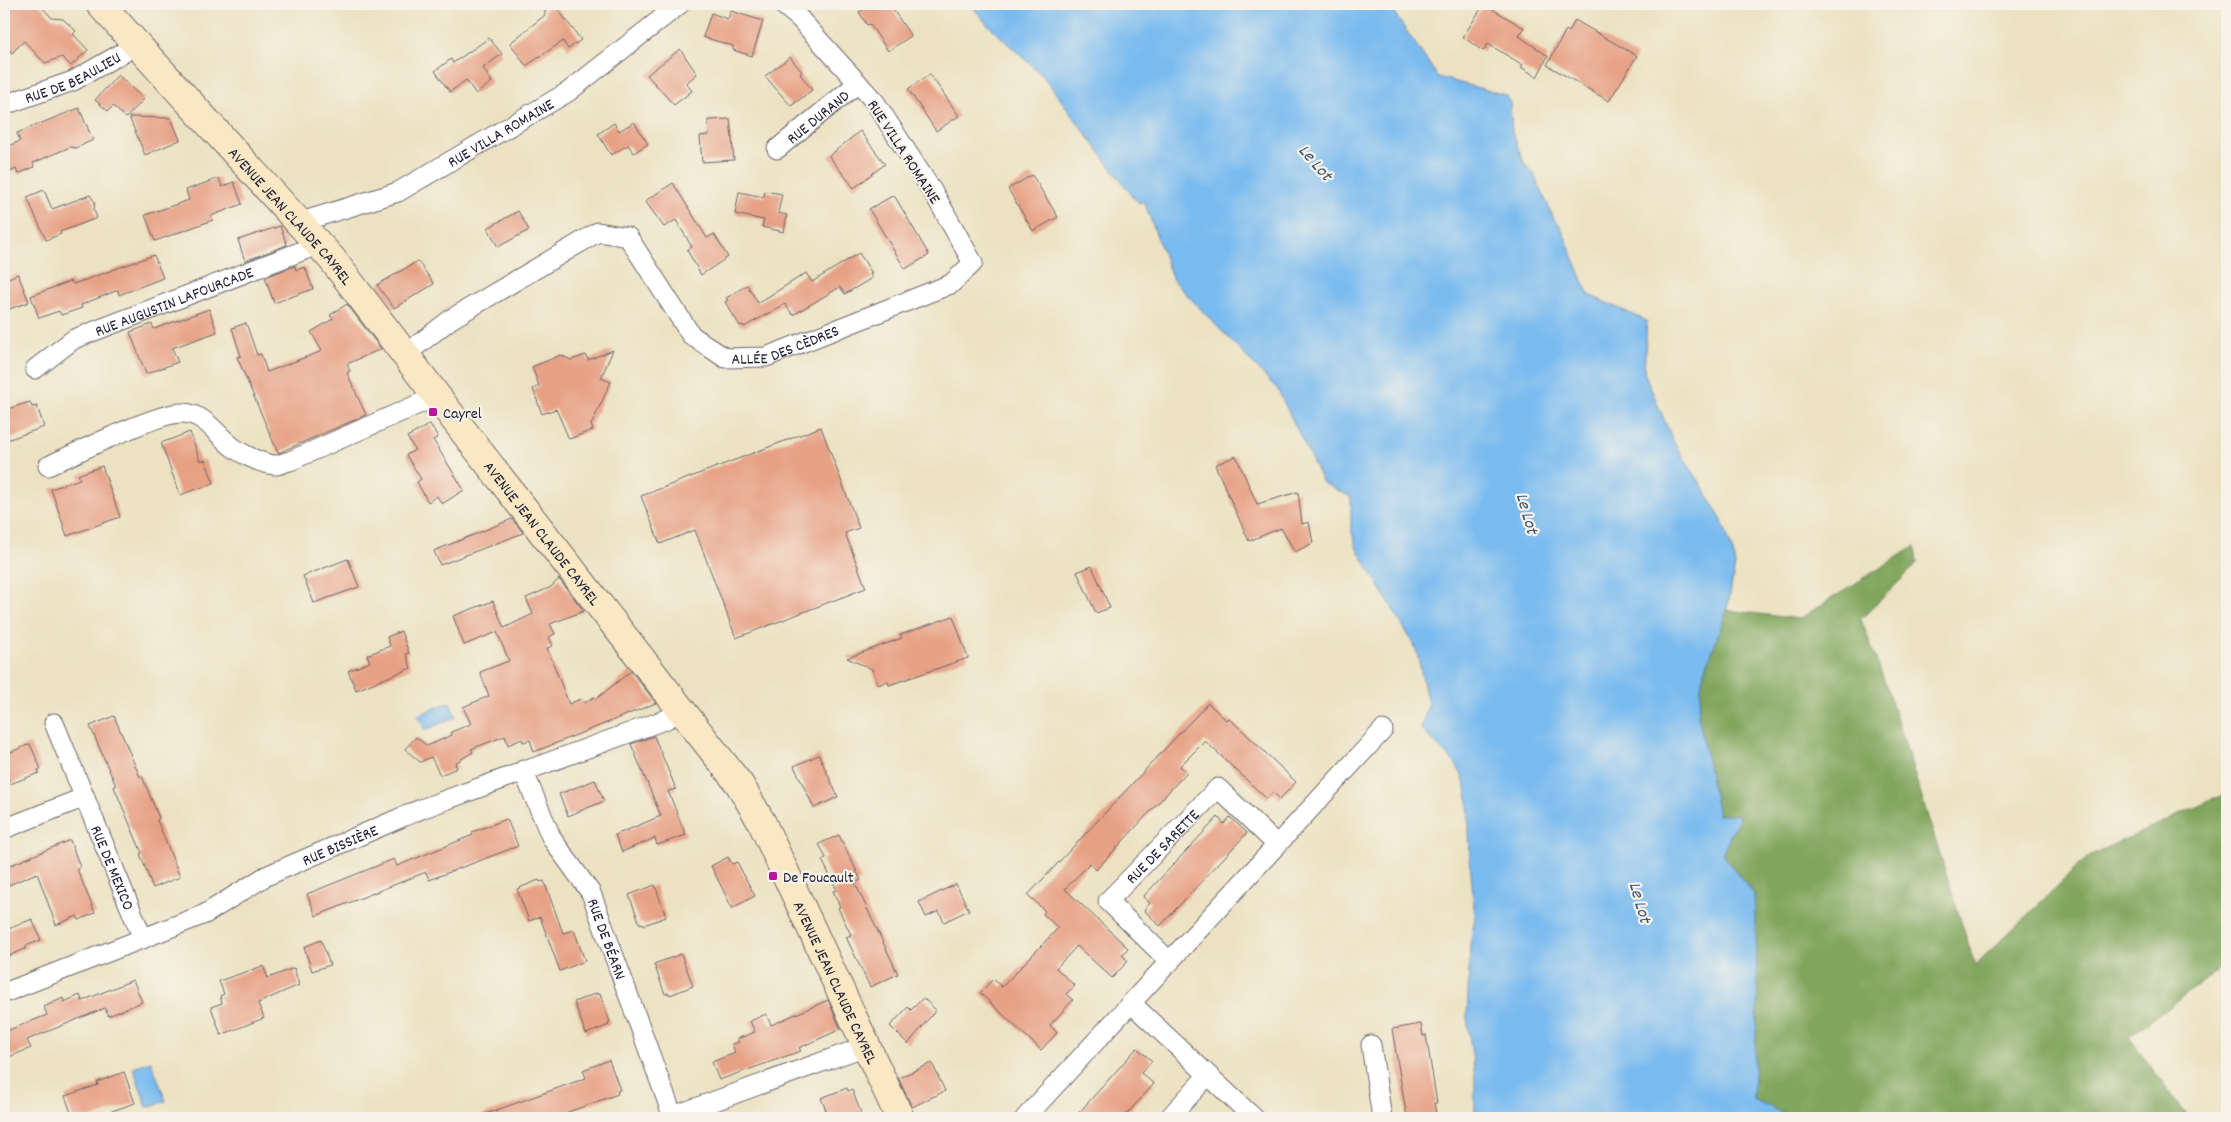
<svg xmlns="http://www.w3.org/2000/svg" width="2231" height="1122" font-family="Dekko,sans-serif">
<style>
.forest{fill:#80a55b;stroke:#51644b}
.water{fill:#7abbef;stroke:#4e6e95}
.building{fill:#e7a286}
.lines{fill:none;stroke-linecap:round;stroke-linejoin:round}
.street-casing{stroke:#69656a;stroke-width:21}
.secondary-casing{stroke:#69656a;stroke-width:30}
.street{stroke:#fff;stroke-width:19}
.secondary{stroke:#fae7c3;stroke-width:28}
.poi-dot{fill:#b5179e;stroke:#f7f3e8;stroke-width:2}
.labels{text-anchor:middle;stroke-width:4.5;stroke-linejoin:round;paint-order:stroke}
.street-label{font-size:16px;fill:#22223b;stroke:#f7f3e8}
.poi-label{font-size:16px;fill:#22223b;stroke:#f7f3e8;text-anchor:start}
.water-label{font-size:18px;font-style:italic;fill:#41587a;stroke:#f7f3e8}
</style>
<rect width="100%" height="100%" fill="#f7f3e8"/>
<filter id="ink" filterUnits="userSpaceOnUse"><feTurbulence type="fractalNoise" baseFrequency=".02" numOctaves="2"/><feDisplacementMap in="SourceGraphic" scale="10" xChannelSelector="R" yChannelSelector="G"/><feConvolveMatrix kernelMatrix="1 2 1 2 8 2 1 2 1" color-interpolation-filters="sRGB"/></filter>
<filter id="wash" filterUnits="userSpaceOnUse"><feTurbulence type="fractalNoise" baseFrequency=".0096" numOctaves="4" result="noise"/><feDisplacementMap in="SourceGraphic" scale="20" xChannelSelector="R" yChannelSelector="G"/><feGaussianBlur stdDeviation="1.12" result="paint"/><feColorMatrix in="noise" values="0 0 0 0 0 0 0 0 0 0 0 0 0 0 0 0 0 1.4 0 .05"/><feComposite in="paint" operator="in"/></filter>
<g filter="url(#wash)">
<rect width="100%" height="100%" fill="#ece2c2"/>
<polygon class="forest" points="1915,546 1917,564 1861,619 1888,691 1975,965 2089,856 2227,793 2227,963 2129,1037 2189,1118 1795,1118 1753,1099 1758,996 1754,894 1722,854 1740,816 1718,815 1698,715 1702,679 1727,610 1799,619"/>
<g class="water">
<polygon points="970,4 1388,4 1438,77 1505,95 1510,103 1512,132 1524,163 1534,174 1555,221 1560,225 1589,295 1647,321 1644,372 1674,443 1703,487 1722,521 1733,552 1735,565 1727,610 1702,679 1698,715 1718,815 1740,815 1722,854 1754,894 1758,996 1753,1099 1795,1118 1475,1118 1475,1077 1467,1018 1470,945 1475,918 1470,860 1468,797 1463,777 1455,763 1421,729 1428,704 1416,648 1356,547 1351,528 1351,497 1323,483 1278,390 1173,280 1144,201 1139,203 1134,198 1043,76 988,25"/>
<polygon points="450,702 456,717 425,730 418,715"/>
<polygon points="151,1061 166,1101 147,1107 133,1067"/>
</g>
<g id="blocks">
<g class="building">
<polygon points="4,4 39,4 52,18 63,19 76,31 73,34 88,50 71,66 62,57 45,63 24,41 12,53 4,43"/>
<polygon points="872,4 889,4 911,36 888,51 870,24 867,25 859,12"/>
<polygon points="1484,4 1524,28 1519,36 1548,56 1537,77 1521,67 1523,65 1488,44 1483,51 1463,37"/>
<polygon points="551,6 557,8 581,40 568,49 563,41 526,66 510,43 545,15 545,10"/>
<polygon points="731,11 763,21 752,56 733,50 733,46 703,37 711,13 728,19"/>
<polygon points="1575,20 1637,56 1609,101 1547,65 1566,30 1569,32"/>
<polygon points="489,38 502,54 483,68 492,82 476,94 466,80 450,92 435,71 451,59 453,63"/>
<polygon points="680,49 697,74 686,83 692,91 674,105 647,75"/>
<polygon points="790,57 802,72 800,74 812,90 791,106 765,76"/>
<polygon points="930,74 959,116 936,131 908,89"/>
<polygon points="118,75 144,99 126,118 113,106 108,111 95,100"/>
<polygon points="79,108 93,140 76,148 70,147 33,163 34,167 18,174 16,169 10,172 4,158 4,148 20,141 17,133"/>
<polygon points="129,117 171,118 180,140 145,155"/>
<polygon points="730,119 734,160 702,162 700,136 709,135 708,120"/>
<polygon points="634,122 648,144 634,153 628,145 611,155 598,134 614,123 619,131"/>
<polygon points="860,131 885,164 854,188 829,156"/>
<polygon points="1032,175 1058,217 1033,231 1008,189"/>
<polygon points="219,178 222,187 234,182 242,204 211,216 213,220 155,241 145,215 189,200 186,190"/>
<polygon points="673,183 707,238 714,234 728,257 701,275 687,250 692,247 676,220 664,227 645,201"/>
<polygon points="44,190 52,209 90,195 95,202 94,210 97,218 60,232 61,234 46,240 27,197"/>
<polygon points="765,191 782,194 778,213 787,215 784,232 762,227 764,220 735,214 739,192 764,197"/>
<polygon points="894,195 929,255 905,269 869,209"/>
<polygon points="518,211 529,230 498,247 488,228"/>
<polygon points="280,226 287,245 245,261 238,240"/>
<polygon points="859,253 872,273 870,274 872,278 845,294 840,287 793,315 785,304 744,327 743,325 740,326 725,302 728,300 726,298 747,285 758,303 806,273 812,282"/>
<polygon points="154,255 163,278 119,295 118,290 81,305 82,308 61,315 59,311 39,318 31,296 71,281 73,284 85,280"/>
<polygon points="418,261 434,284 394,308 377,285"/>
<polygon points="295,266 296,270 305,267 313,289 274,303 265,277"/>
<polygon points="18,274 29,302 4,311 4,280"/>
<polygon points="347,304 381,349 347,364 350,371 347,373 366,415 278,453 237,357 241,356 232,328 246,323 257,355 261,354 267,372 322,351 311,332 333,319 330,315"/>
<polygon points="209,309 217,332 172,348 178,362 146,374 130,332 152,324 154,329"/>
<polygon points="613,350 601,378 611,382 591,425 593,430 569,439 556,409 542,414 533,389 539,386 532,367 561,355 571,360 586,355 588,360"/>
<polygon points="30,402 32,407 37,406 44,427 4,441 4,410"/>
<polygon points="430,424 438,437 433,440 464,490 442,504 437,496 428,502 417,482 421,479 406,455 415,450 407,437"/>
<polygon points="821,427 859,528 845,533 866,588 736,638 695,530 660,544 641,496"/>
<polygon points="190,432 200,461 205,460 214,483 180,495 161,443"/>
<polygon points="1236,456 1257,504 1298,492 1302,524 1309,522 1313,543 1295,552 1281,528 1249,541 1215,465"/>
<polygon points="102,466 120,517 67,536 51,489 80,479 78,475"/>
<polygon points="512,519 523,533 440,565 434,551"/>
<polygon points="348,559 359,587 314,603 303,576"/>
<polygon points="1092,566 1110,608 1096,613 1077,572"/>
<polygon points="559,579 584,611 550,624 555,634 549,637 553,646 547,648 569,704 580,699 584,703 594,697 596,699 631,671 656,703 534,752 530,740 523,742 522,739 508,745 505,736 471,749 473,752 455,763 457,768 440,775 431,757 420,762 405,749 416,737 427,746 452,735 451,732 471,724 463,707 489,696 480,672 509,661 497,632 464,645 453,616 493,601 504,628 533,614 526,598 551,587"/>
<polygon points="953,616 968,658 889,685 888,681 878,685 872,669 847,658 902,638 900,635"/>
<polygon points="401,631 409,653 406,654 411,668 356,690 348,671 370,662 367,655 390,646 387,637"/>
<polygon points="1208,703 1226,720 1228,718 1242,730 1296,782 1280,799 1273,792 1267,799 1205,741 1180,766 1187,772 1121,843 1096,870 1090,863 1065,889 1128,948 1122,955 1128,961 1112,978 1077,946 1056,968 1075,986 1066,994 1073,1000 1050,1025 1057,1033 1041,1050 980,993 993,979 1002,987 1058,928 1043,914 1045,911 1028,895"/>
<polygon points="114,716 140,777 142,776 159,818 157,820 180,877 153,888 140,854 142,853 114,787 116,786 90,726"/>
<polygon points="654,736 676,789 668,791 686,835 657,845 655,838 622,852 615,835 661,816 631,744"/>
<polygon points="30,744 41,769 38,770 39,773 10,784 4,769 4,755"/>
<polygon points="819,755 838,797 814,808 794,766"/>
<polygon points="595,780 604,801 568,816 559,794"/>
<polygon points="1218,817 1224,824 1230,817 1247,833 1160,926 1144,910 1150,903 1143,897"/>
<polygon points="507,819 518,846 429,880 426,872 316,916 307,894 394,859 397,866 473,835 472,832"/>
<polygon points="839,835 861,880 855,883 898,974 870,987 846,937 851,935 838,908 840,907 833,891 837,890 822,860 826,858 819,844"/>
<polygon points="70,840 80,867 77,869 95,913 79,920 77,916 56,925 37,873 4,887 4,868"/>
<polygon points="728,857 732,864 737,862 755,896 732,908 711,866"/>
<polygon points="539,880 540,882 544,881 563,933 574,930 585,961 560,971 540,917 529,921 517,889"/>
<polygon points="956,884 969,910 944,922 939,911 926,917 919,902"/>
<polygon points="655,885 666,917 644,925 643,923 640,924 629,895"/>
<polygon points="32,919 41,940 26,946 27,948 4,958 4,931"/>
<polygon points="321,940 330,965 312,971 304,947"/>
<polygon points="681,954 693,986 670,995 669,993 665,994 654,964"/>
<polygon points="263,966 268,978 294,968 299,985 258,1003 264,1018 221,1035 211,1007 222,1003 220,996 224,994 219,981"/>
<polygon points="133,980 142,1002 108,1016 105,1008 27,1040 31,1048 4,1059 4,1032 47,1015 44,1007 63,998 64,1002 80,995 82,1001"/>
<polygon points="597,993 597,995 600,994 610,1022 608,1023 609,1025 586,1034 574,1002"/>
<polygon points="923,998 936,1010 908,1044 890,1026 908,1007 911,1010"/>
<polygon points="828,1000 841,1029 799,1048 801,1051 719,1080 712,1062 735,1053 732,1044 739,1042 737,1039 755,1032 750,1021 766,1014 771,1025"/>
<polygon points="1421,1024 1423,1036 1426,1035 1437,1103 1434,1103 1437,1118 1407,1118 1392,1029"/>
<polygon points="1137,1048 1152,1061 1141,1073 1154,1084 1123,1118 1074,1118"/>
<polygon points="609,1060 620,1090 617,1091 618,1094 568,1112 570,1118 480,1118 480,1116 586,1078 583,1070"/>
<polygon points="932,1063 945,1091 912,1107 898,1078"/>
<polygon points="124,1072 135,1103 92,1118 73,1118 65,1096 98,1085 97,1082"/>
<polygon points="847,1088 848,1091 852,1090 861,1113 849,1118 829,1118 821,1098"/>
</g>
</g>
</g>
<g filter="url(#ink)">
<use href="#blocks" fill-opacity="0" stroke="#69656a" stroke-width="1"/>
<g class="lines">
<defs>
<g id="street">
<path id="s1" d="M4,105L73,81L138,44"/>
<path id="s2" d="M777,149L858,83"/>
<path id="s3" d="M301,222L398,192L568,92L680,4"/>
<path id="s4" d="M406,354L451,319L598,232L628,237L691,335L725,358L766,357L951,284L973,263L936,197L875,102L799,18L782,4"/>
<path id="s5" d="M35,369L74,339L320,244"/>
<path d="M48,466C74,454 160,411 183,413C204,414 215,432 230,445C240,453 261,464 275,465C279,465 285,462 290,461L421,403L436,395"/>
<path id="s6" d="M54,723L143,939"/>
<path id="s7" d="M523,770L552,839L591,893L673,1117"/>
<polyline points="4,829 85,797"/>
<path id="s8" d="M1170,962L1108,901L1218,788L1277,845"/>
<path id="s9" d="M4,993L205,914L266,876L421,809L667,719L681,710"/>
<polyline points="1131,1003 1254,1118"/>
<polyline points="1371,1045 1382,1118"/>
<polyline points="668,1118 866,1046"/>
<polyline points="1025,1118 1383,730"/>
<polyline points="1169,1118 1208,1075"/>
</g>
<g id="secondary">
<path id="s10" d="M100,4L332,259L471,441L740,785L762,823L900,1118"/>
</g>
</defs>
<use href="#street" class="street-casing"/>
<use href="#secondary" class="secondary-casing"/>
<use href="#street" class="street"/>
<use href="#secondary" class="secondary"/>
</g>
</g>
<g class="poi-dot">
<rect x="428" y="407" width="10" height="10" rx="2.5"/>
<rect x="768" y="871" width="10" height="10" rx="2.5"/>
</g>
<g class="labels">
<g class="street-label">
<text dy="6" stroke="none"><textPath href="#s1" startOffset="74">RUE DE BEAULIEU</textPath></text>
<text dy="6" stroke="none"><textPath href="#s2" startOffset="52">RUE DURAND</textPath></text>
<text dy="6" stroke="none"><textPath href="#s3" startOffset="220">RUE VILLA ROMAINE</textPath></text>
<text transform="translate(905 151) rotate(57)" y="6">RUE VILLA ROMAINE</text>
<text dy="6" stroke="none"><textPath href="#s10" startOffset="285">AVENUE JEAN CLAUDE CAYREL</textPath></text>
<text dy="6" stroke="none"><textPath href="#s5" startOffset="156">RUE AUGUSTIN LAFOURCADE</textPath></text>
<text dy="6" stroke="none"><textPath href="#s4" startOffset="478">ALLÉE DES CÈDRES</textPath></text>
<text dy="6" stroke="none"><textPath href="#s10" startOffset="690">AVENUE JEAN CLAUDE CAYREL</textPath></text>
<text dy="6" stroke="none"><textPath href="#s9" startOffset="368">RUE BISSIÈRE</textPath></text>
<text dy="6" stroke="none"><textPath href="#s8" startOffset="164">RUE DE SARETTE</textPath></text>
<text dy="6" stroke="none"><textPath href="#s6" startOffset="156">RUE DE MEXICO</textPath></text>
<text dy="6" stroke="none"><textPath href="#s7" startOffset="190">RUE DE BÉARN</textPath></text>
<text dy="6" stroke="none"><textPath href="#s10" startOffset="1230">AVENUE JEAN CLAUDE CAYREL</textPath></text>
</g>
<g class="poi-label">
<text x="443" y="418">Cayrel</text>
<text x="783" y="882">De Foucault</text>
</g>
<g class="water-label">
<text transform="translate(1316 162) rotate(49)" y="6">Le Lot</text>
<text transform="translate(1528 513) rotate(74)" y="6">Le Lot</text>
<text transform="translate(1641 902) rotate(74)" y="6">Le Lot</text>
</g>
</g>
<rect width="2231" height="1122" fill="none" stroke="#f7f3e8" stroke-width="20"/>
</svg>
